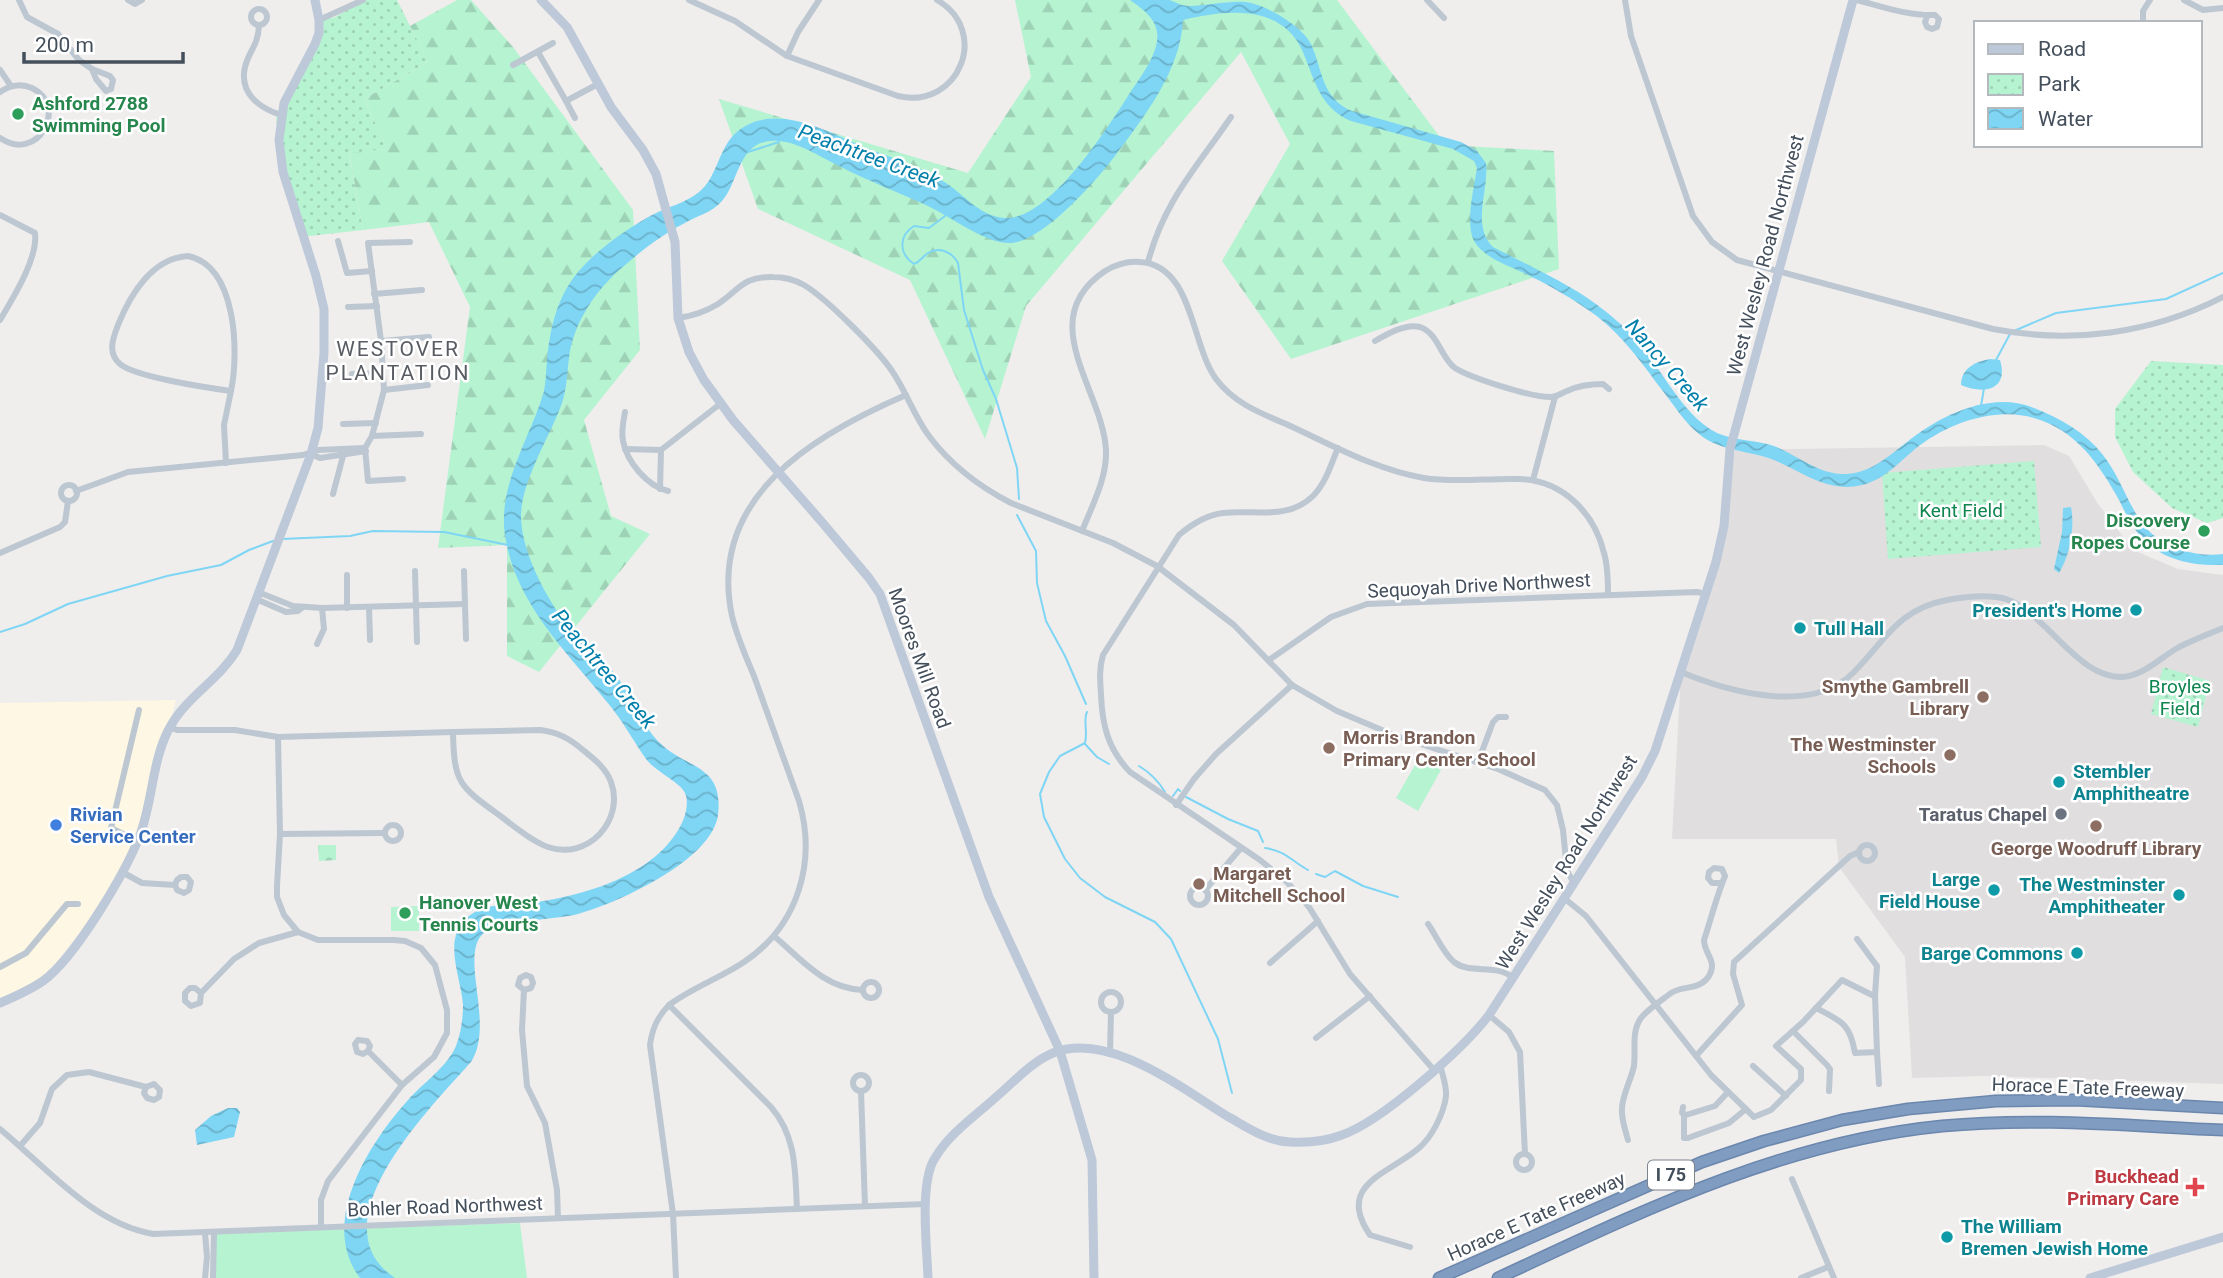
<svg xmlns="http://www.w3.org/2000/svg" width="2223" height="1278" font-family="Roboto,sans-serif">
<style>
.commercial{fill:#fdf7e3}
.education{fill:#e1dedf}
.grass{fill:#b6f3d1}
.forest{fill:url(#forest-firs)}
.cemetery{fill:url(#cemetery-stones)}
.park{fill:url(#park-dots)}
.water{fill:url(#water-waves)}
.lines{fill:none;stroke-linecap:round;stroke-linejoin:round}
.stream{stroke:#7fd6f4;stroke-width:2}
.highway-casing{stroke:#6b87ad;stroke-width:13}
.street{stroke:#bcc7d1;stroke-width:6}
.secondary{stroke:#bdc9d8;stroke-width:9}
.highway{stroke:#809cc1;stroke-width:10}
.leisure-dot{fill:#2e9e5b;stroke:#fff;stroke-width:2.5}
.culture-dot{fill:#0f9aa8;stroke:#fff;stroke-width:2.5}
.education-dot{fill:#8d6e63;stroke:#fff;stroke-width:2.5}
.worship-dot{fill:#6b7280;stroke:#fff;stroke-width:2.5}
.shop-dot{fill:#3f7fe0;stroke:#fff;stroke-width:2.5}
.health-dot{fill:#e0444e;stroke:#fff;stroke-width:2.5}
.labels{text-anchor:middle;stroke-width:5;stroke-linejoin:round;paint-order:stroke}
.shield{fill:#fff;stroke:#7c848d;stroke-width:2}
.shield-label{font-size:18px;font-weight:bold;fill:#444f5c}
.leisure-label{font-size:19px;font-weight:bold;fill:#27864d;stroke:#fff;text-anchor:start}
.street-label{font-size:19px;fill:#444f5c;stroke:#fff}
.park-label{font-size:19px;fill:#0e844f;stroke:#fff}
.culture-label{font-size:19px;font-weight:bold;fill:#0d838f;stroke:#fff;text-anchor:end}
.education-label{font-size:19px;font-weight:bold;fill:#785e54;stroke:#fff;text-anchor:end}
.shop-label{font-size:19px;font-weight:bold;fill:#366cbe;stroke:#fff;text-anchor:start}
.worship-label{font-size:19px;font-weight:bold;fill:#5b616d;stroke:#fff;text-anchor:end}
.health-label{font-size:19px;font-weight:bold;fill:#be3a42;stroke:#fff;text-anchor:end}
.water-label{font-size:21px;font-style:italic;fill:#017fab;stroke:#fff}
.neighbourhood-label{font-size:21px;letter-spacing:2px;fill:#595d63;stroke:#fff}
</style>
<defs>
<pattern id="forest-firs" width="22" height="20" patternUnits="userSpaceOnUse" patternTransform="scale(1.75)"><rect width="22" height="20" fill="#b6f3d1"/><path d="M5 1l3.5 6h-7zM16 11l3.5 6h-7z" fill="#9ed2b6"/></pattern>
<pattern id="cemetery-stones" width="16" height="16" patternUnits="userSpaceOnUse" patternTransform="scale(1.75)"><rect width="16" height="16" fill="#b6f3d1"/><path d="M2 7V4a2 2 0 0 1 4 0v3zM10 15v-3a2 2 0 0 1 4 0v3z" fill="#9ed2b6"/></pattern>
<pattern id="park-dots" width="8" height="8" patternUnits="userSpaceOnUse" patternTransform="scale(1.75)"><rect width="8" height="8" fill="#b6f3d1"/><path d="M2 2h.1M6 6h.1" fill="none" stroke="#9ed2b6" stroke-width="1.8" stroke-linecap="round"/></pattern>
<pattern id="water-waves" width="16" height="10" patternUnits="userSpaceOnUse" patternTransform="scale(1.75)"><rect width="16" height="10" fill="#7fd6f4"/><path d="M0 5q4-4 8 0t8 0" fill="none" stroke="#6ab0c9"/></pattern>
</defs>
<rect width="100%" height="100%" fill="#f0eded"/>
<polygon class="commercial" points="176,700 140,835 98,909 45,977 0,1003 0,703"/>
<polygon class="education" points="2044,445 2069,456 2098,504 2133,550 2178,569 2223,575 2223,1084 1984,1076 1912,1078 1905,957 1839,867 1836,839 1672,839 1681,672 1726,510 1735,450"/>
<g class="grass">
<polygon points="1419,758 1441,770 1418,811 1396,798"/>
<polygon points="419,906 419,931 391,931 391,907"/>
<polygon points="520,1223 527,1278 212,1278 215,1234"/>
</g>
<g class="forest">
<polygon points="457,0 471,0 513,47 633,210 640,350 584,420 611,516 650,534 539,672 507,656 507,545 438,548 470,307 429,222 363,230 349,152 387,149 364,99 428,62 410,26"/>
<polygon points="1015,0 1337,0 1446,145 1554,151 1559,269 1291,359 1222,261 1290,144 1241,52 1026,306 985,439 910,280 758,209 719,99 968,173 1031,77"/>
</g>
<polygon class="cemetery" points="318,845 336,845 336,860 319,861"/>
<g class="park">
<polygon points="366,0 397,0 428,62 364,99 387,149 349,153 363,230 301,237 280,161 276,115 299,65 317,32 317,18 333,18"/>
<polygon points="2151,361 2223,365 2223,518 2207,523 2172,508 2133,472 2115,437 2115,409"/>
<polygon points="2034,461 2041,547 1888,559 1882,473"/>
<polygon points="2163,667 2210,681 2198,727 2151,714"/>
</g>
<g class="water">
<path d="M1130,0C1142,0 1157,0 1169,0C1176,2 1181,6 1189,6C1207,6 1225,1 1244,2C1264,3 1302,26 1311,44C1323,70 1321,98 1352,111L1461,142L1477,151L1486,163C1489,191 1471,225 1493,247C1543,273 1586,290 1627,330C1658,359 1679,414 1717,433C1735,441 1756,440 1774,446C1797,455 1817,473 1842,474C1869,475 1887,457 1907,442C1940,415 1992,390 2034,408C2060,418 2086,433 2103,455C2131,491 2132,535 2181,550C2195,554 2208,556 2223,554V565C2195,566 2165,561 2144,540C2133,529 2126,514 2119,500C2099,464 2076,430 2034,418C1994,406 1946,424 1915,449C1894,467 1878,486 1848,487C1820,487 1798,470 1774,460C1749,450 1721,452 1699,434C1684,422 1674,405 1662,390C1641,362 1620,332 1591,312C1573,299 1552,287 1532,277C1514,267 1485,260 1474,241C1465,224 1474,187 1477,168L1474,161L1453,149L1351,121C1320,108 1315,81 1303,52C1282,3 1225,10 1183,20C1181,70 1144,117 1115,156C1096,181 1044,240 1012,243C988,245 952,218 930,207C900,193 868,181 839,166C818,156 794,139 771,141C738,143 739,182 722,201C712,213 696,216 683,224C662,235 642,250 624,266C597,288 573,323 569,358C567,373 567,388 562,403C550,437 523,477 521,514C520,553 551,608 576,636C589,650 604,660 615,674C632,696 641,725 660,743C686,769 724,764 718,815C712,861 614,905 574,915C554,919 498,922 485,932C457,953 496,1023 471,1062C430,1108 314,1224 395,1278H360C318,1223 369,1143 408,1100C423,1083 447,1067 456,1046C461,1033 463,1018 463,1005C461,976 441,938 469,916C485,903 510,905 530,903C583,896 656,876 682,823C686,814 689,802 685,793C680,782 656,772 646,759C634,742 624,723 611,707C571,656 518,608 506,541C495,487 530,440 544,391C546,381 546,370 547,360C550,328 557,297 578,272C598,249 625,230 652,215C667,207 686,203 699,192C718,177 718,147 738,131C775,101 830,133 866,148C893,158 919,166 943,181C963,193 980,217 1005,218C1049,220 1106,130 1128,96C1138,80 1154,61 1157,41C1160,21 1144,10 1130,0Z"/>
<path d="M1991,359L2000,360C2009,390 1984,395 1961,385C1961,368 1976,361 1991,359Z"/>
<path d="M2071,507C2075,527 2070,555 2059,573L2054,569L2062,532L2063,508Z"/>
<polygon points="228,1108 237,1108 240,1112 234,1137 197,1145 195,1130 211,1116"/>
</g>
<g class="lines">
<g class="stream">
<polyline points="748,152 779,142"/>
<path d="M945,216L929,228L914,226C898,236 899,254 914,264C921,261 922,257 928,253C939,246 952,252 958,263L964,310L983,370L996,399L1017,468L1019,499"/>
<polyline points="2014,331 2056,313 2166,299 2223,273"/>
<polyline points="1996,360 2010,334"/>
<polyline points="1981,406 1984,388"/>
<polyline points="1017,515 1036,551 1037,583 1046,621 1065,656 1086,704"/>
<polyline points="282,539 350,536 373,531 444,532 508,545"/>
<polyline points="0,632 25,624 68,604 167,576 221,565 249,550 273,541"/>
<path d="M1087,712C1083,720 1088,732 1085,743L1060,756L1049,772L1040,794L1044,817L1065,859L1080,878L1105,897L1155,922L1171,939L1218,1039L1232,1093"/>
<polyline points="1085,744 1097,757 1109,764"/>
<path d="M1139,766C1149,772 1159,782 1165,792"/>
<polyline points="1173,796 1178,789 1180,791"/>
<polyline points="1186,797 1228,819 1258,831 1263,842"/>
<path d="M1265,848C1286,851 1290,860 1308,870"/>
<polyline points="1316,874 1325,877 1335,871 1363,886 1398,897"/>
</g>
<defs>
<g id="highway">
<polyline points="1439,1278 1702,1162 1764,1141 1842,1120 1908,1109 1996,1101 2075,1100 2223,1108"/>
<path d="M1498,1278C1642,1211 1782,1142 1942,1126C2036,1117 2129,1126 2223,1130"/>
</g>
</defs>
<use href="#highway" class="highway-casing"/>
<g class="street">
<polyline points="19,0 27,17 58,34 79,60 92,69"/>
<polyline points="128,0 135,4 142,0"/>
<path d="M689,0L735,21L787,56L898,96C959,110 991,31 937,0"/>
<polyline points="1427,0 1444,18"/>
<path d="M1625,0L1631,36L1693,216L1712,242L1737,260L1993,329C2072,344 2151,334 2223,297"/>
<path d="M1857,0C1883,7 1909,16 1935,15L1939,19L1937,27L1932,29L1927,27L1925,22L1927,17"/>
<polyline points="2184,0 2203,10 2223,8"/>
<circle cx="259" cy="17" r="8"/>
<polyline points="319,20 363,0"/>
<polyline points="2143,23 2143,11 2150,0"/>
<path d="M259,25C258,47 249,50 245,67C239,93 259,108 281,115"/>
<polyline points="538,52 566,101 598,84"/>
<polyline points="787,56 798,32 819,0"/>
<polyline points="513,65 553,43"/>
<polygon points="92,69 110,76 113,80 111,89 106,91 96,79"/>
<polyline points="0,70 11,86"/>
<path d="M0,92C10,85 21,83 32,88C69,106 38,164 0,138"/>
<polyline points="566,101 575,118"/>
<path d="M0,215L35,233C38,259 13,298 0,320"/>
<polyline points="338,241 347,273 372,271"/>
<path d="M188,256C237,266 239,353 231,391C209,388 135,377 120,364C107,353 113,338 118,325C130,295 152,258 188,256Z"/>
<path d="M1148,262C1164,201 1197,167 1231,117"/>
<polyline points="374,294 422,290"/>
<polyline points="348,307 377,306"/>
<path d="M678,318C693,316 705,312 718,304C739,290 743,276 773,277C784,277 795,280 804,285C826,298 878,350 892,371C906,391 914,416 929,436C950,464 980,487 1011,503L1113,543L1157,566L1234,625L1292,685L1337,711L1396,736L1498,769L1545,790L1557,805L1563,830L1567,871L1574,883"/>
<polyline points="381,341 429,337"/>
<path d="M1375,341C1387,334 1406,323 1420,327C1438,333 1441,358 1455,368C1471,378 1533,398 1552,397C1558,396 1562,393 1567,391C1579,385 1591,384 1603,384L1609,389"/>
<polyline points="352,374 382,373"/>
<polyline points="384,390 428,385"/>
<path d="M625,412C623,422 621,432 623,441C627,462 647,486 668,491"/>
<polyline points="343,424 376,423"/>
<polyline points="372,436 421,434"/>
<path d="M1338,448C1331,464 1326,483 1313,496C1287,521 1254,509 1223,513C1206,515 1192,524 1179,535L1103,655C1099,668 1100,681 1101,694C1102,725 1108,749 1130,772L1260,860L1287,882L1309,907L1350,974L1434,1070"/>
<polyline points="625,449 661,450"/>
<polyline points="311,454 320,458 366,451"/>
<polyline points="226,463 224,425 231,391"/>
<polyline points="403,479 368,481 365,448 372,436 384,390 381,341 368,243 410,242"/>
<polyline points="1533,480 1555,397"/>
<circle cx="69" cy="493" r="8"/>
<polyline points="660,489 661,450 720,404"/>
<polyline points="76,491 128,472 303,455 318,450 365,448"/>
<polyline points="333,494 343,456"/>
<path d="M1082,531C1092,506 1107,478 1106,451C1104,391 1032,320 1105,271C1115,265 1128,261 1140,262C1193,265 1191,345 1216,379C1234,403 1260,413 1286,424C1330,444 1376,470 1424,478C1455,483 1487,478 1519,479C1562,480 1594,512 1604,553C1608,566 1608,581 1608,595"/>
<polyline points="0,553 60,527 65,522 68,501"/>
<polyline points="415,571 417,642"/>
<polyline points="464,571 466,639"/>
<polyline points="347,575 347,608"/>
<polyline points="258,592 293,606 322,608 465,604"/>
<polyline points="256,599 286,612 298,611 303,607"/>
<polyline points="369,607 370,640"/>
<polyline points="317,644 324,629 322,608"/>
<polyline points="1269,660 1331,617 1367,604 1697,592 1707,594"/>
<path d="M1681,672C1729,692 1811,715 1853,673C1885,641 1898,609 1947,600C1964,597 1989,594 2006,599C2048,613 2081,686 2129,676C2147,672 2163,656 2179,647C2193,640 2208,634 2223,628"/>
<polyline points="170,727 177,730 235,730 278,737 453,732"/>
<path d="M540,730C558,732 570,739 583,750C594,759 606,768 611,782C625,820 588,861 548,847C531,841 514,826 499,815C459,786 454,783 453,732Z"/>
<polyline points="278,737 280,834 277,886 277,897 284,915 298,932 318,940 394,940 405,941 421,948 435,965 447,1010 447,1033 434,1057 402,1085 328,1181 321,1200 321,1227"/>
<polyline points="1478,762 1493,722 1498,717 1506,717"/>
<polyline points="1176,805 1194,779 1216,754 1292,685"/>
<circle cx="393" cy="833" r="8"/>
<polyline points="280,834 384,833"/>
<polyline points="137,841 111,828 139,710"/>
<circle cx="1867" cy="853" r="8"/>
<polyline points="122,872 142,883 175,885 177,890 184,893 189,890 191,882 187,877 181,877 177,880 175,885"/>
<circle cx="1199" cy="896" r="9"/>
<polyline points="1205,890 1241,848"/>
<polyline points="1564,898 1586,916 1711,1075 1754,1117 1771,1110 1801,1080 1801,1069 1776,1046 1803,1022 1842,980 1872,995 1875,995 1877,966 1857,939"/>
<path d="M1428,924C1436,935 1443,953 1454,962C1471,975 1497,963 1513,978"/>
<path d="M774,936C801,959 825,989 863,990"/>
<polyline points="1270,963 1318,921"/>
<polyline points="0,967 26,953 67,904 78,904"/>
<circle cx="871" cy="990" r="8"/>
<polyline points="524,990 531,988 533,983 531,977 526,975 520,978 518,985 524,990 522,1030 527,1086 545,1123 557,1190 558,1218"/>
<circle cx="1111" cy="1002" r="10"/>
<polyline points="201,993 195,988 190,988 185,993 185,1001 191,1006 200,1003 201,993 234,959 259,943 298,932"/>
<path d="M669,1005L771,1107C797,1137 795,1172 797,1209"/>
<path d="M1816,1008C1841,1021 1850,1023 1855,1053L1877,1052L1875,995"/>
<polyline points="1489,1015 1509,1032 1520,1052 1525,1154"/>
<polyline points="1793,1031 1827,1065 1830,1069 1829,1091"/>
<polyline points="1316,1038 1370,996"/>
<polyline points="368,1051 363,1054 357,1052 355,1044 358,1040 367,1041 370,1046 368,1051 402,1085"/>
<polyline points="1877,1052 1879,1084"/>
<polyline points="1110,1053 1111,1012"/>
<polyline points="1696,1056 1742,1005 1733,974 1734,962 1850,856 1859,852"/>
<polyline points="1753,1066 1786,1096"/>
<circle cx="861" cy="1083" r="8"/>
<polyline points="861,1091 865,1206"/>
<polyline points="1683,1107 1682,1113 1686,1115 1715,1106 1728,1092"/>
<polyline points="1684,1115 1684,1138 1688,1138 1729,1123 1746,1109"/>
<path d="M0,1129C46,1167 93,1224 153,1234L926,1204"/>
<path d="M1628,1140C1625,1129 1621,1118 1622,1108C1623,1093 1631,1080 1634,1066C1636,1049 1631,1032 1641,1018C1648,1009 1662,1000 1671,993C1683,985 1699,991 1709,976C1718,961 1704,954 1704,940C1711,919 1717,895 1725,876L1722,869L1714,868L1709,872L1708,878L1712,883H1720"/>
<polyline points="20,1146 40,1123 52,1089 67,1075 89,1072 146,1087 154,1084 160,1090 159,1097 154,1100 147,1098 144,1093 146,1087"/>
<circle cx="1524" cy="1162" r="8"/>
<polyline points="1792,1179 1834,1278"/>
<path d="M1410,1247L1370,1235C1335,1184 1389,1174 1419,1148C1432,1137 1444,1113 1446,1096C1447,1086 1442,1074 1440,1064"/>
<polyline points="205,1278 207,1257 205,1233"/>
<polyline points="213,1278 214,1233"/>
<path d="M676,1278L673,1214L650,1045C652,1029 657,1017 669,1005C692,988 720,978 744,962C798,926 817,862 799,801C784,759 769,718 754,676C746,657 737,637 732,616C707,498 813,435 906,395"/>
<polyline points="1801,1278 1828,1267"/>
</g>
<g class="secondary">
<polyline points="541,0 567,27 611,107 643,150 656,174 675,242 678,318 689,352 704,380 733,420 821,521 869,578 880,594 989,897 1060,1051 1092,1160 1094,1278"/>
<path d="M0,1003C14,997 30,990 43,981C75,958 126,872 140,835C153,800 152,759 170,727C187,696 219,680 237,650L311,454L318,428L324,353V309L316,276L283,172L279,140L284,103L315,44L319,33V20L315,0"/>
<path d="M928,1278C927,1248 919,1182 935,1158C949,1134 974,1117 995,1098C1013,1083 1031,1062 1053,1053C1109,1031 1181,1088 1227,1116C1247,1127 1266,1141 1290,1142C1307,1143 1326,1141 1342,1135C1382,1121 1462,1050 1489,1015L1642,777L1655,751L1716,562L1724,526L1730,449L1853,0"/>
<polyline points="2090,1278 2223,1237"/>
</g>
<use href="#highway" class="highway"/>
</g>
<g class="leisure-dot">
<circle cx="18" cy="114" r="7"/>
<circle cx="2204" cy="531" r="7"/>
<circle cx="405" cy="913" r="7"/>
</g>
<g class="culture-dot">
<circle cx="2136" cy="610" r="7"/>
<circle cx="1800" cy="628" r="7"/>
<circle cx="2059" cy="782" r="7"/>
<circle cx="1994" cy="890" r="7"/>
<circle cx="2179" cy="895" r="7"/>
<circle cx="2077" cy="953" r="7"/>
<circle cx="1947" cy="1237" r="7"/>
</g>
<g class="education-dot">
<circle cx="1983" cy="697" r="7"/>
<circle cx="1329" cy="748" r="7"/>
<circle cx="1950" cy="755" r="7"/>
<circle cx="2096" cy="826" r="7"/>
<circle cx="1199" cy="884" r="7"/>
</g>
<circle class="worship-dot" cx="2061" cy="814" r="7"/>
<circle class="shop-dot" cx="56" cy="825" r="7"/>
<path class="health-dot" d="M2191.5 1176.5h7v7h7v7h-7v7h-7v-7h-7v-7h7z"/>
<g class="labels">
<rect class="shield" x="1648" y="1160.5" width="46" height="29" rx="5"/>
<g class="shield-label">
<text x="1671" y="1181">I 75</text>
</g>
<g class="leisure-label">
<text x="32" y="110">Ashford 2788<tspan x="32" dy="22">Swimming Pool</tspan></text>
<text x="2190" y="527" text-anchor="end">Discovery<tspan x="2190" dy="22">Ropes Course</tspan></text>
<text x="419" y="909">Hanover West<tspan x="419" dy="22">Tennis Courts</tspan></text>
</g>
<g class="street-label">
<text transform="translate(1765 255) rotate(-75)" y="7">West Wesley Road Northwest</text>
<text transform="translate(1479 585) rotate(-3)" y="7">Sequoyah Drive Northwest</text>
<text transform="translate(920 658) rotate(70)" y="7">Moores Mill Road</text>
<text transform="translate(1566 862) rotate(-58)" y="7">West Wesley Road Northwest</text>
<text transform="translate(2088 1087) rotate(2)" y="7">Horace E Tate Freeway</text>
<text transform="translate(445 1206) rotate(-2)" y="7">Bohler Road Northwest</text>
<text transform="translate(1536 1216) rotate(-24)" y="7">Horace E Tate Freeway</text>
</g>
<g class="park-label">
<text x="1961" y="517">Kent Field</text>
<text x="2180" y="693">Broyles<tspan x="2180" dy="22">Field</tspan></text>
</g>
<g class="culture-label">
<text x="2122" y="617">President's Home</text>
<text x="1814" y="635" text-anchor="start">Tull Hall</text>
<text x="2073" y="778" text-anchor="start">Stembler<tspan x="2073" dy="22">Amphitheatre</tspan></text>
<text x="1980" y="886">Large<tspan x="1980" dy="22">Field House</tspan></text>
<text x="2165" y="891">The Westminster<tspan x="2165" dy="22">Amphitheater</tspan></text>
<text x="2063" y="960">Barge Commons</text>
<text x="1961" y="1233" text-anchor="start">The William<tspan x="1961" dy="22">Bremen Jewish Home</tspan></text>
</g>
<g class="education-label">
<text x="1969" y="693">Smythe Gambrell<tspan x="1969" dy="22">Library</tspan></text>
<text x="1343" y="744" text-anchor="start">Morris Brandon<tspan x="1343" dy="22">Primary Center School</tspan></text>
<text x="1936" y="751">The Westminster<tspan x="1936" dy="22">Schools</tspan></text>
<text x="2096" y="855" text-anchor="middle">George Woodruff Library</text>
<text x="1213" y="880" text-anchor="start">Margaret<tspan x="1213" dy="22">Mitchell School</tspan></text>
</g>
<g class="shop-label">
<text x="70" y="821">Rivian<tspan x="70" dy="22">Service Center</tspan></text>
</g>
<g class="worship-label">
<text x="2047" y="821">Taratus Chapel</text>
</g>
<g class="health-label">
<text x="2179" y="1183">Buckhead<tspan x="2179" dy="22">Primary Care</tspan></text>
</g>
<g class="water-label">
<text transform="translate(869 156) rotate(20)" y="7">Peachtree Creek</text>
<text transform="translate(1667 365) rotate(49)" y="7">Nancy Creek</text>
<text transform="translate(604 669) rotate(50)" y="7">Peachtree Creek</text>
</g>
<g class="neighbourhood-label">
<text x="398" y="356">WESTOVER<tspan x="398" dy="24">PLANTATION</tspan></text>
</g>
</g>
<rect x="1974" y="21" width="228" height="126" fill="#ffffff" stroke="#b4b9be" stroke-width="2"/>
<rect x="1988" y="44" width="35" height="10" fill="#bdc9d8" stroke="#b4b9be" stroke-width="2"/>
<text x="2038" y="56" font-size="21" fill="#444f5c">Road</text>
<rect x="1988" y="74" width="35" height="21" fill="url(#park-dots)" stroke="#b4b9be" stroke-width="2"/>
<text x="2038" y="91" font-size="21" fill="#444f5c">Park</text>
<rect x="1988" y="108" width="35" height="21" fill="url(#water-waves)" stroke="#b4b9be" stroke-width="2"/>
<text x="2038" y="126" font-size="21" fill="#444f5c">Water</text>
<path d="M24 52v10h159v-10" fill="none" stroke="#444f5c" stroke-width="3.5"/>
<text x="35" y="52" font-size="21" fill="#444f5c" stroke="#ffffff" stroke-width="5" paint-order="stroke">200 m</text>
</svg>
